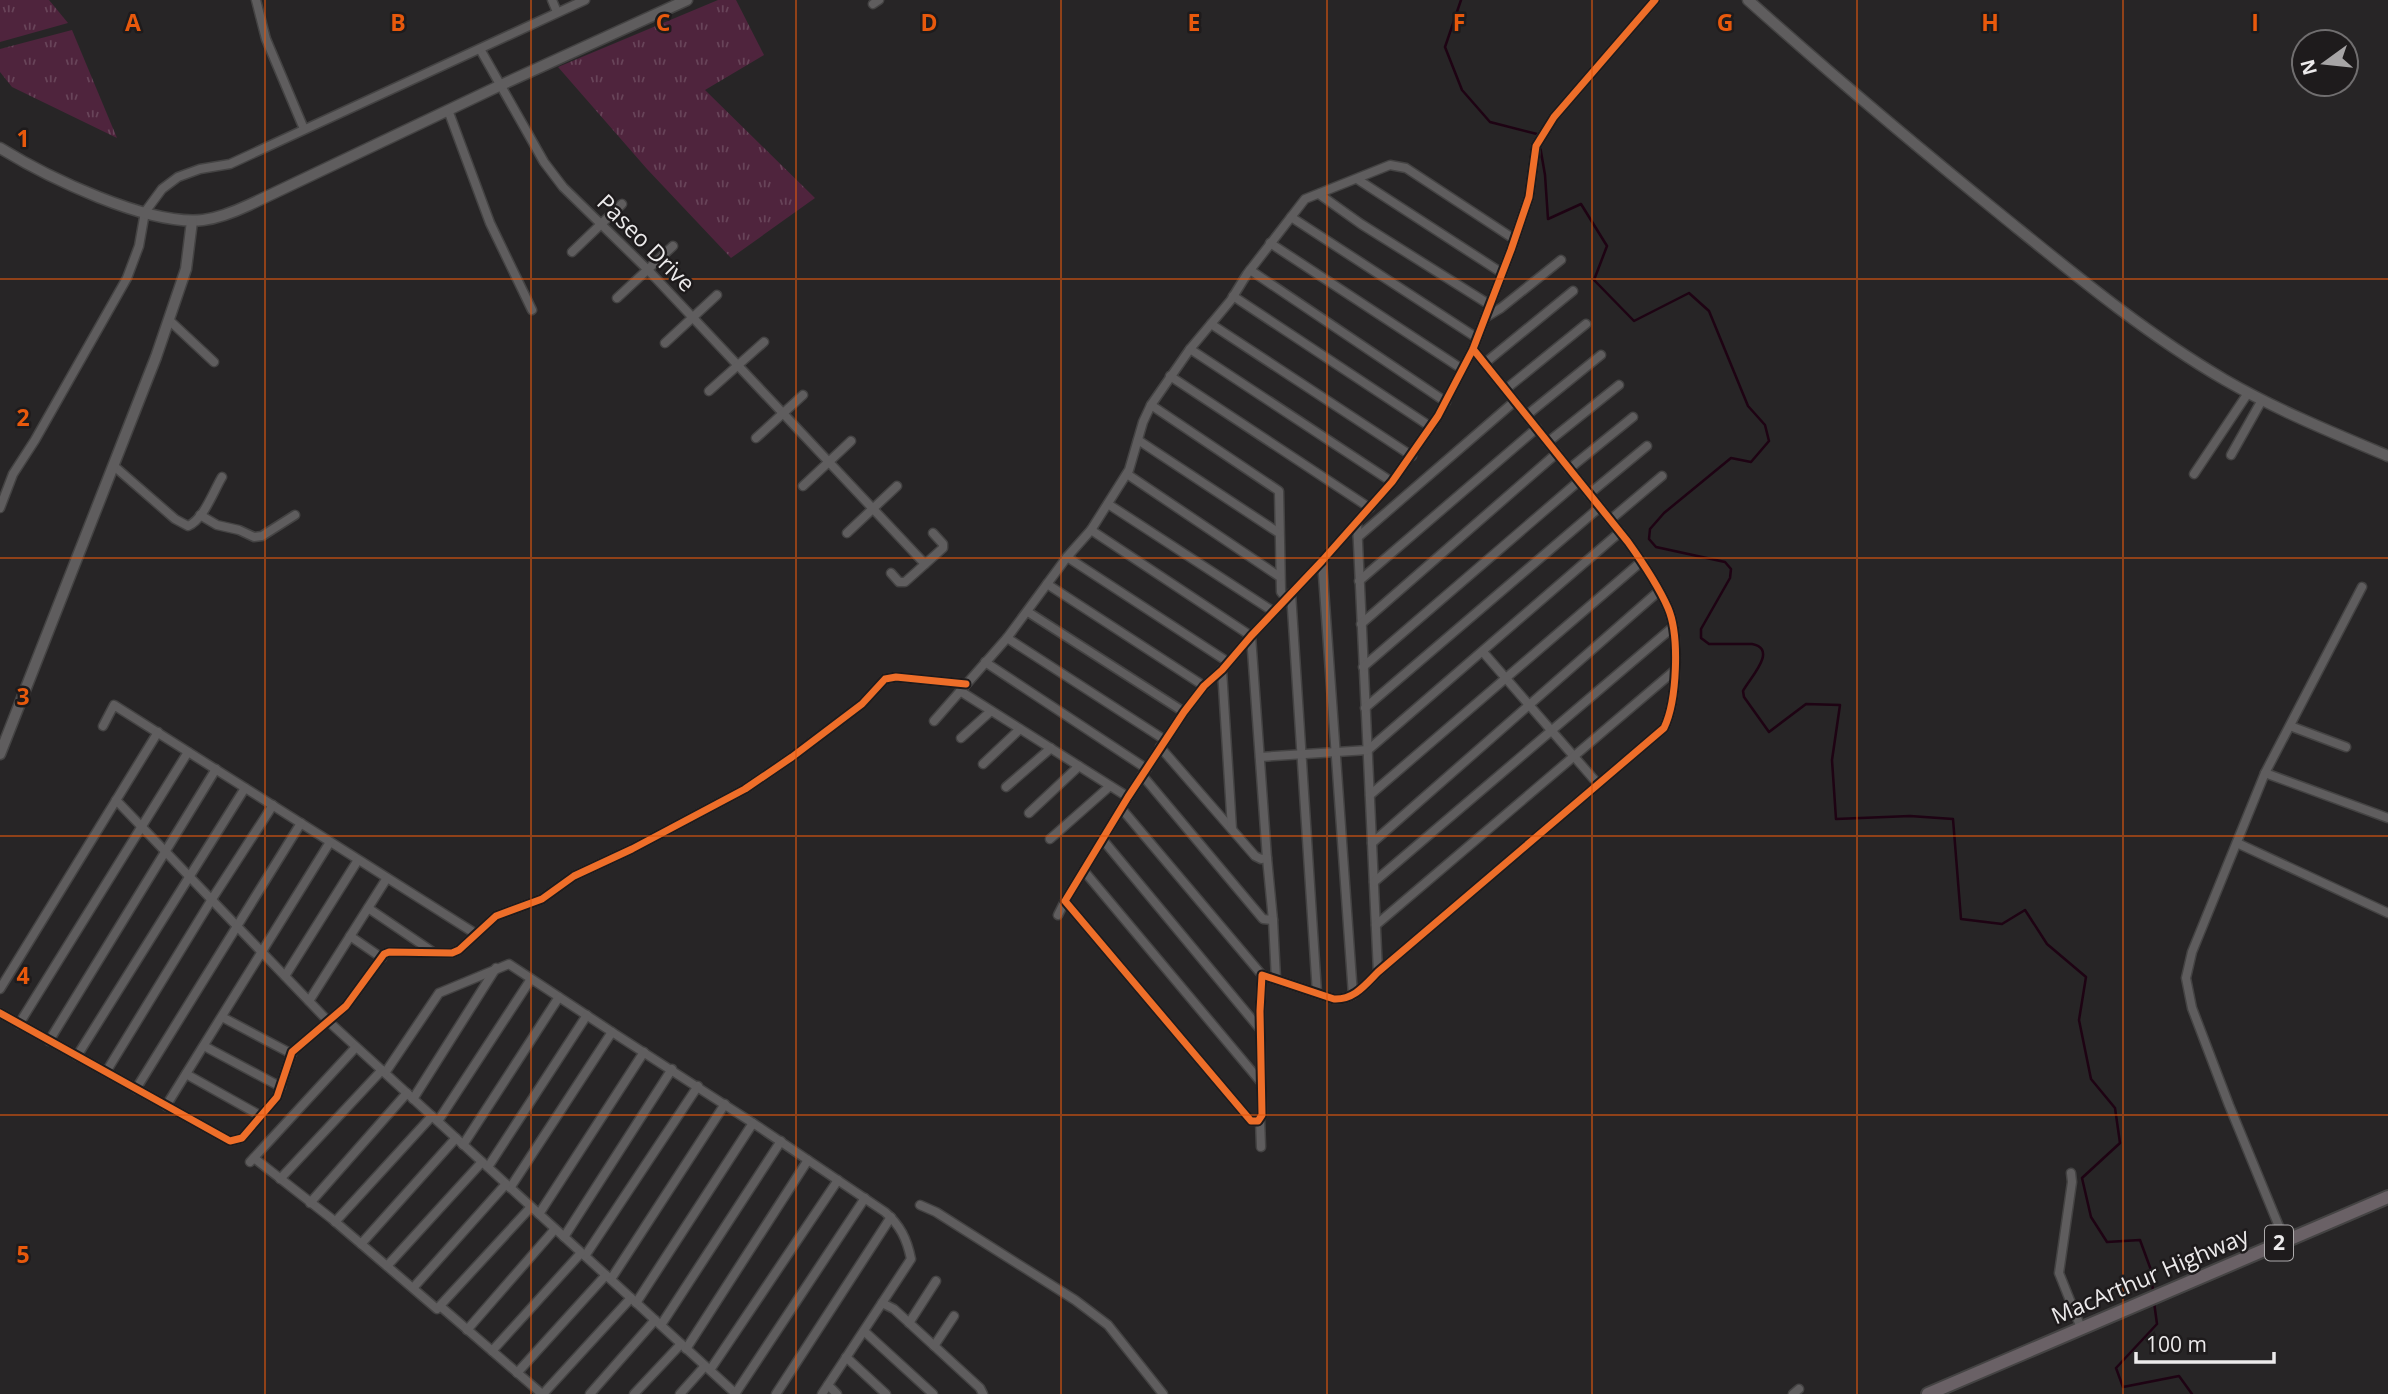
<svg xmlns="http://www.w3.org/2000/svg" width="2388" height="1394" font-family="'Open Sans',sans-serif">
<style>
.grass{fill:url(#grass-tufts)}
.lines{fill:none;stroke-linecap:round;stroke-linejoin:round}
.stream{stroke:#1e0313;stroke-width:2.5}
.minor-casing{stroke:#444343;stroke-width:11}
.tertiary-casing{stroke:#444343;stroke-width:13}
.trunk-casing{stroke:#444343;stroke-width:16}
.minor{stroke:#5f5d5e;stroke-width:8}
.tertiary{stroke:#5f5d5e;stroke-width:10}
.trunk{stroke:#6a6166;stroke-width:12}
.cycleway-casing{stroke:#1e1b1c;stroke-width:11}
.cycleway{stroke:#ee6e29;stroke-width:7}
.grid{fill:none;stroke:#e8590c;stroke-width:2;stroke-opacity:0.55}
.labels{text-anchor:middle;stroke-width:5;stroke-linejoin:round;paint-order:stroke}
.shield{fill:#1e1b1c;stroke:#aeacad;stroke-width:2}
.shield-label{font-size:21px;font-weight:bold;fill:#eceaeb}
.street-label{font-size:23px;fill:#eceaeb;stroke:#1e1b1c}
.grid-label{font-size:23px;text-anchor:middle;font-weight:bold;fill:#e8590c;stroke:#1e1b1c;stroke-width:5;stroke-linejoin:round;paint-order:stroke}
</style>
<defs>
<pattern id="grass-tufts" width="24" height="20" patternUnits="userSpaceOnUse" patternTransform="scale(1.75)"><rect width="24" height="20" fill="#4f243d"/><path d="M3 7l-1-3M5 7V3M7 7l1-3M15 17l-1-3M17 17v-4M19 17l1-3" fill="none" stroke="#684459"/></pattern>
</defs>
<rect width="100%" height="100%" fill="#272526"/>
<g class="grass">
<polygon points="0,0 49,0 68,23 0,42"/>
<polygon points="718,0 736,0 764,55 705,90 815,198 731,258 647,169 558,67"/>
<polygon points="72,30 117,138 12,87 0,72 0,49"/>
</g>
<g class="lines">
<g class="stream">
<polyline points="1461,0 1445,47 1462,90 1490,122 1537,134 1538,136"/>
<path d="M1540,146L1545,175L1548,219L1581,204L1607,246L1594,280L1634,321L1689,293L1709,311L1748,406L1765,425L1769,441L1751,462L1731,458L1664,513L1650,529L1649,539L1656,547L1725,562L1731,569L1730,578L1701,629V638L1709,644H1752C1779,649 1749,679 1743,691L1744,697L1769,732L1806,704L1840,705L1832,760L1836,819L1910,816L1953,819L1961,919L2002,924L2025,910L2047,944L2086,977L2079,1020L2091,1079L2115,1108L2120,1143L2082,1178L2091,1217L2107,1242L2140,1240L2151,1270L2153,1292"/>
<polyline points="2154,1302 2157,1324 2116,1368 2123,1387 2179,1376 2192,1394"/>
</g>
<defs>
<g id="minor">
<polyline points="256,0 266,39 304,129"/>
<polyline points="552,0 557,12"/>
<polyline points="873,4 879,0"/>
<polyline points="480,49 544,162 563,187 648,270 925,564"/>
<polyline points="448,110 490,223 532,310"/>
<polyline points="1357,179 1502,273"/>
<polyline points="1319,194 1361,224 1490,305"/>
<polyline points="1291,217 1477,338"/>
<polyline points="1270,243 1462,369"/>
<polyline points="572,252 622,204"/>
<polyline points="1250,270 1446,402"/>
<polyline points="1233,296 1431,427"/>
<polyline points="617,298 673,246"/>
<polyline points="1486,317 1501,308 1561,260"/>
<polyline points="169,320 214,362"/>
<polyline points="1211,324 1412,456"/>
<polyline points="665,343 717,295"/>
<polyline points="1190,349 1392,482"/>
<path d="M1473,349L1628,542C1643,563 1658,585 1668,608C1680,636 1677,701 1664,728L1378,972C1365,985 1354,1000 1334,999L1262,975L1260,1011L1262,1115L1258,1121H1251L1065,901L1128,797L1184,712L1204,686L1222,670L1251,636L1322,561L1392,482L1438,416L1473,349L1511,250L1529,197L1536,146L1554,117L1655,0"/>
<polyline points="1485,363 1573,291"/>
<polyline points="1170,376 1370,508"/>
<polyline points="1506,389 1586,324"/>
<polyline points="709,391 764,342"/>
<polyline points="1151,405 1279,491 1281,592 1286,598"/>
<polyline points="1527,415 1601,355"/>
<polyline points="756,438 803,395"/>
<polyline points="1138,440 1279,533"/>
<polyline points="1548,442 1619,385"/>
<polyline points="2231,455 2262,400"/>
<path d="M114,466L175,519L188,526C204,519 213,492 222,477"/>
<polyline points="1569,469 1633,417"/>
<polyline points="1127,474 1280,577"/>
<polyline points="2194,474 2248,393"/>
<polyline points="803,486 851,441"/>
<polyline points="1589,494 1647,446"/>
<polyline points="1108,504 1274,612"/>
<polyline points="0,508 13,474 35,440 127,278 139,246 145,212 162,189 178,177 200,169 230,164 585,0"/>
<polyline points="200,515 217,525 239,530 254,537 262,536 295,515"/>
<polyline points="1610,520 1662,476"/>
<polyline points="1357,522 1378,972"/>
<polyline points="1091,530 1251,636 1267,858 1261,859 1255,856 1160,747"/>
<polyline points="847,533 897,486"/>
<polyline points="1358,537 1515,401"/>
<polyline points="1067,557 1228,662"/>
<polyline points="1322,561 1353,995"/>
<polyline points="891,573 899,582 905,582 943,548 943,544 933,533"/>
<polyline points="1359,581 1537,428"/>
<polyline points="1047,584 1204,686"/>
<polyline points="1291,593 1317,993"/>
<polyline points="1028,612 1184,712"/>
<polyline points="1361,624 1557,453"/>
<polyline points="1007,638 1165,740"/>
<polyline points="1483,652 1598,784"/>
<polyline points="985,662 1147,769"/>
<polyline points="1363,667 1579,481"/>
<polyline points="1222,670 1232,829"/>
<polyline points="960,691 1128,797"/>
<polyline points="1365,708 1600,507"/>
<polyline points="934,721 1007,638 1067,557 1091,530 1129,470 1143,422 1151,405 1190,349 1231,300 1247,274 1305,199 1390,165 1406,168 1514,239"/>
<polyline points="103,726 114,705 476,934"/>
<polyline points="2290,726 2346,747"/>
<polyline points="961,738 991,711"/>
<polyline points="1260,757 1368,750 1620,532"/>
<polyline points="983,764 1020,729"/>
<polyline points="2265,773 2388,818"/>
<polyline points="1142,775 1263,919 1273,920 1267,858"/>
<polyline points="1006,787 1051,748"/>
<polyline points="1370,795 1642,561"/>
<polyline points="116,800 328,1021 736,1394"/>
<polyline points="1121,808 1262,975"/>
<polyline points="1029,813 1079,766"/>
<polyline points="1050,839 1110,786"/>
<polyline points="1103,840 1260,1029"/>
<polyline points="1372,843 1659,591"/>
<polyline points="2237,843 2388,913"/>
<polyline points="1084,871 1260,1081"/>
<polyline points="1374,882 1673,627"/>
<polyline points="368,908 433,952"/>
<polyline points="1058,915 1065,901"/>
<polyline points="1273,920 1276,979"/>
<polyline points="1376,925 1674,671"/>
<polyline points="350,936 382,958"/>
<polyline points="285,976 358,860"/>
<polyline points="0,989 158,732"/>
<polyline points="309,1001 387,878"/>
<polyline points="0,1013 230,1141 242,1138 277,1097 292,1052 346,1006 384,954 389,952 452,953 459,950 496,916 542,899 574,876 632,849 745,789 792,757 862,704 885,679 896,677 966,684"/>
<polyline points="222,1017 292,1054"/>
<polyline points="19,1024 188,752"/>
<polyline points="49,1041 216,769"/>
<polyline points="204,1046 281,1087"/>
<polyline points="77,1056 245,788"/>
<polyline points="106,1072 212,899 273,805"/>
<polyline points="385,1073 439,993 509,964 612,1032"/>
<polyline points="186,1074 261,1116"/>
<polyline points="136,1089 301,823"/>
<polyline points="413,1099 496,968"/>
<polyline points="166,1106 330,842"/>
<polyline points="1260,1119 1261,1147"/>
<polyline points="438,1121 531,979"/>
<polyline points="463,1145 559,997"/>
<polyline points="254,1158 332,1219 437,1309 531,1207"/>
<polyline points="250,1162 356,1047"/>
<polyline points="488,1167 587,1015"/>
<polyline points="2071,1173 2072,1182 2059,1273 2081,1328"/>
<polyline points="280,1179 382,1070"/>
<path d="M510,1188L612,1032L762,1129L885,1212C900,1225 907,1239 911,1259L822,1394"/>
<polyline points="310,1203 407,1093"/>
<polyline points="920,1205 936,1212 1075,1300 1108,1325 1163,1394"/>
<polyline points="539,1214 644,1052"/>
<polyline points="335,1222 432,1116"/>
<polyline points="564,1237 672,1069"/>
<polyline points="2285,1241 2229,1105 2192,1008 2186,978 2192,952 2265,773 2362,587"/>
<polyline points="361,1244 456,1138"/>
<polyline points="585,1256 698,1086"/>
<polyline points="387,1266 482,1162"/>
<polyline points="611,1279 725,1104"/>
<polyline points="413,1288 506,1184"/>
<polyline points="636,1303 753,1123"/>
<polyline points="882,1303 894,1309 980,1388 983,1394"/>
<polyline points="440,1306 542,1394"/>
<polyline points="909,1323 936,1281"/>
<polyline points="661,1325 781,1141"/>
<polyline points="467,1330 555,1229"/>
<polyline points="864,1331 933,1394"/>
<polyline points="934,1346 954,1316"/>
<polyline points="686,1349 808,1160"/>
<polyline points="492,1351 581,1253"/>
<polyline points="846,1357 886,1394"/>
<polyline points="710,1370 838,1180"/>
<polyline points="517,1373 606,1275"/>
<polyline points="828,1385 837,1394"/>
<polyline points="543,1394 631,1298"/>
<polyline points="590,1394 655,1320"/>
<polyline points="634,1394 681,1344"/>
<polyline points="680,1394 705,1366"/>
<polyline points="735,1394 865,1198"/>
<polyline points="776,1394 891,1217"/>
<polyline points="1793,1394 1799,1389"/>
</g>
<g id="tertiary">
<path d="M1748,0C1834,77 1922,151 2011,223C2080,279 2148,335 2225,380C2277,410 2333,433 2388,456"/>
<path d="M0,148C47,177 148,226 203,220C219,218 234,212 249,205L501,85L687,0"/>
<polyline points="0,754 156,357 186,269 192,221"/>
</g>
<polyline id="trunk" points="1928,1394 2388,1197"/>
</defs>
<use href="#minor" class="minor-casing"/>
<use href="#tertiary" class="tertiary-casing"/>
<use href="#trunk" class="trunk-casing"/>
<use href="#minor" class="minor"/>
<use href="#tertiary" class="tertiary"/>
<use href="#trunk" class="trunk"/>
<defs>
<g id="cycleway">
<path d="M1473,349L1628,542C1643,563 1658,585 1668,608C1680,636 1677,701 1664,728L1378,972C1365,985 1354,1000 1334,999L1262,975L1260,1011L1262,1115L1258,1121H1251L1065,901L1128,797L1184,712L1204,686L1222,670L1251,636L1322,561L1392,482L1438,416L1473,349L1511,250L1529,197L1536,146L1554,117L1655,0"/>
<polyline points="0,1013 230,1141 242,1138 277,1097 292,1052 346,1006 384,954 389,952 452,953 459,950 496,916 542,899 574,876 632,849 745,789 792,757 862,704 885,679 896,677 966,684"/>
</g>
</defs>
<use href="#cycleway" class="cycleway-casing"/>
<use href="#cycleway" class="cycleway"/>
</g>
<path class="grid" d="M265,0V1394M531,0V1394M796,0V1394M1061,0V1394M1327,0V1394M1592,0V1394M1857,0V1394M2123,0V1394M0,279H2388M0,558H2388M0,836H2388M0,1115H2388"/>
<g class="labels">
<rect class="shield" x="2265" y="1225.5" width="28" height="35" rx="5"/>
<g class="shield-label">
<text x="2279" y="1250">2</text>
</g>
<g class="street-label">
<text transform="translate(646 243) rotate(45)" y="8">Paseo Drive</text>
<text transform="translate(2150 1276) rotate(-23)" y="8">MacArthur Highway</text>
</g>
</g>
<g class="grid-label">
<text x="133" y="31">A</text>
<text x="398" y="31">B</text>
<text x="663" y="31">C</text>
<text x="929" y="31">D</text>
<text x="1194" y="31">E</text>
<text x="1459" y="31">F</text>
<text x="1725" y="31">G</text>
<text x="1990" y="31">H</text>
<text x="2255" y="31">I</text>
<text x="23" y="147">1</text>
<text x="23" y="426">2</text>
<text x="23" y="705">3</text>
<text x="23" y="984">4</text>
<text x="23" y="1263">5</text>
</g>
<g transform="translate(2325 63) rotate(255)"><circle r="33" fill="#1e1b1c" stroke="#706e6f" stroke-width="2"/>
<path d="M0-5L12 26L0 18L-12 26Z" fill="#a7a5a6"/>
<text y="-10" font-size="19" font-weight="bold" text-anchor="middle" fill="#eceaeb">N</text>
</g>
<path d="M2136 1352v10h138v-10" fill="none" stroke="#eceaeb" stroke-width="3.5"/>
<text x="2146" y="1352" font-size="21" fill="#eceaeb" stroke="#1e1b1c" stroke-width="5" paint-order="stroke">100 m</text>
</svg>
